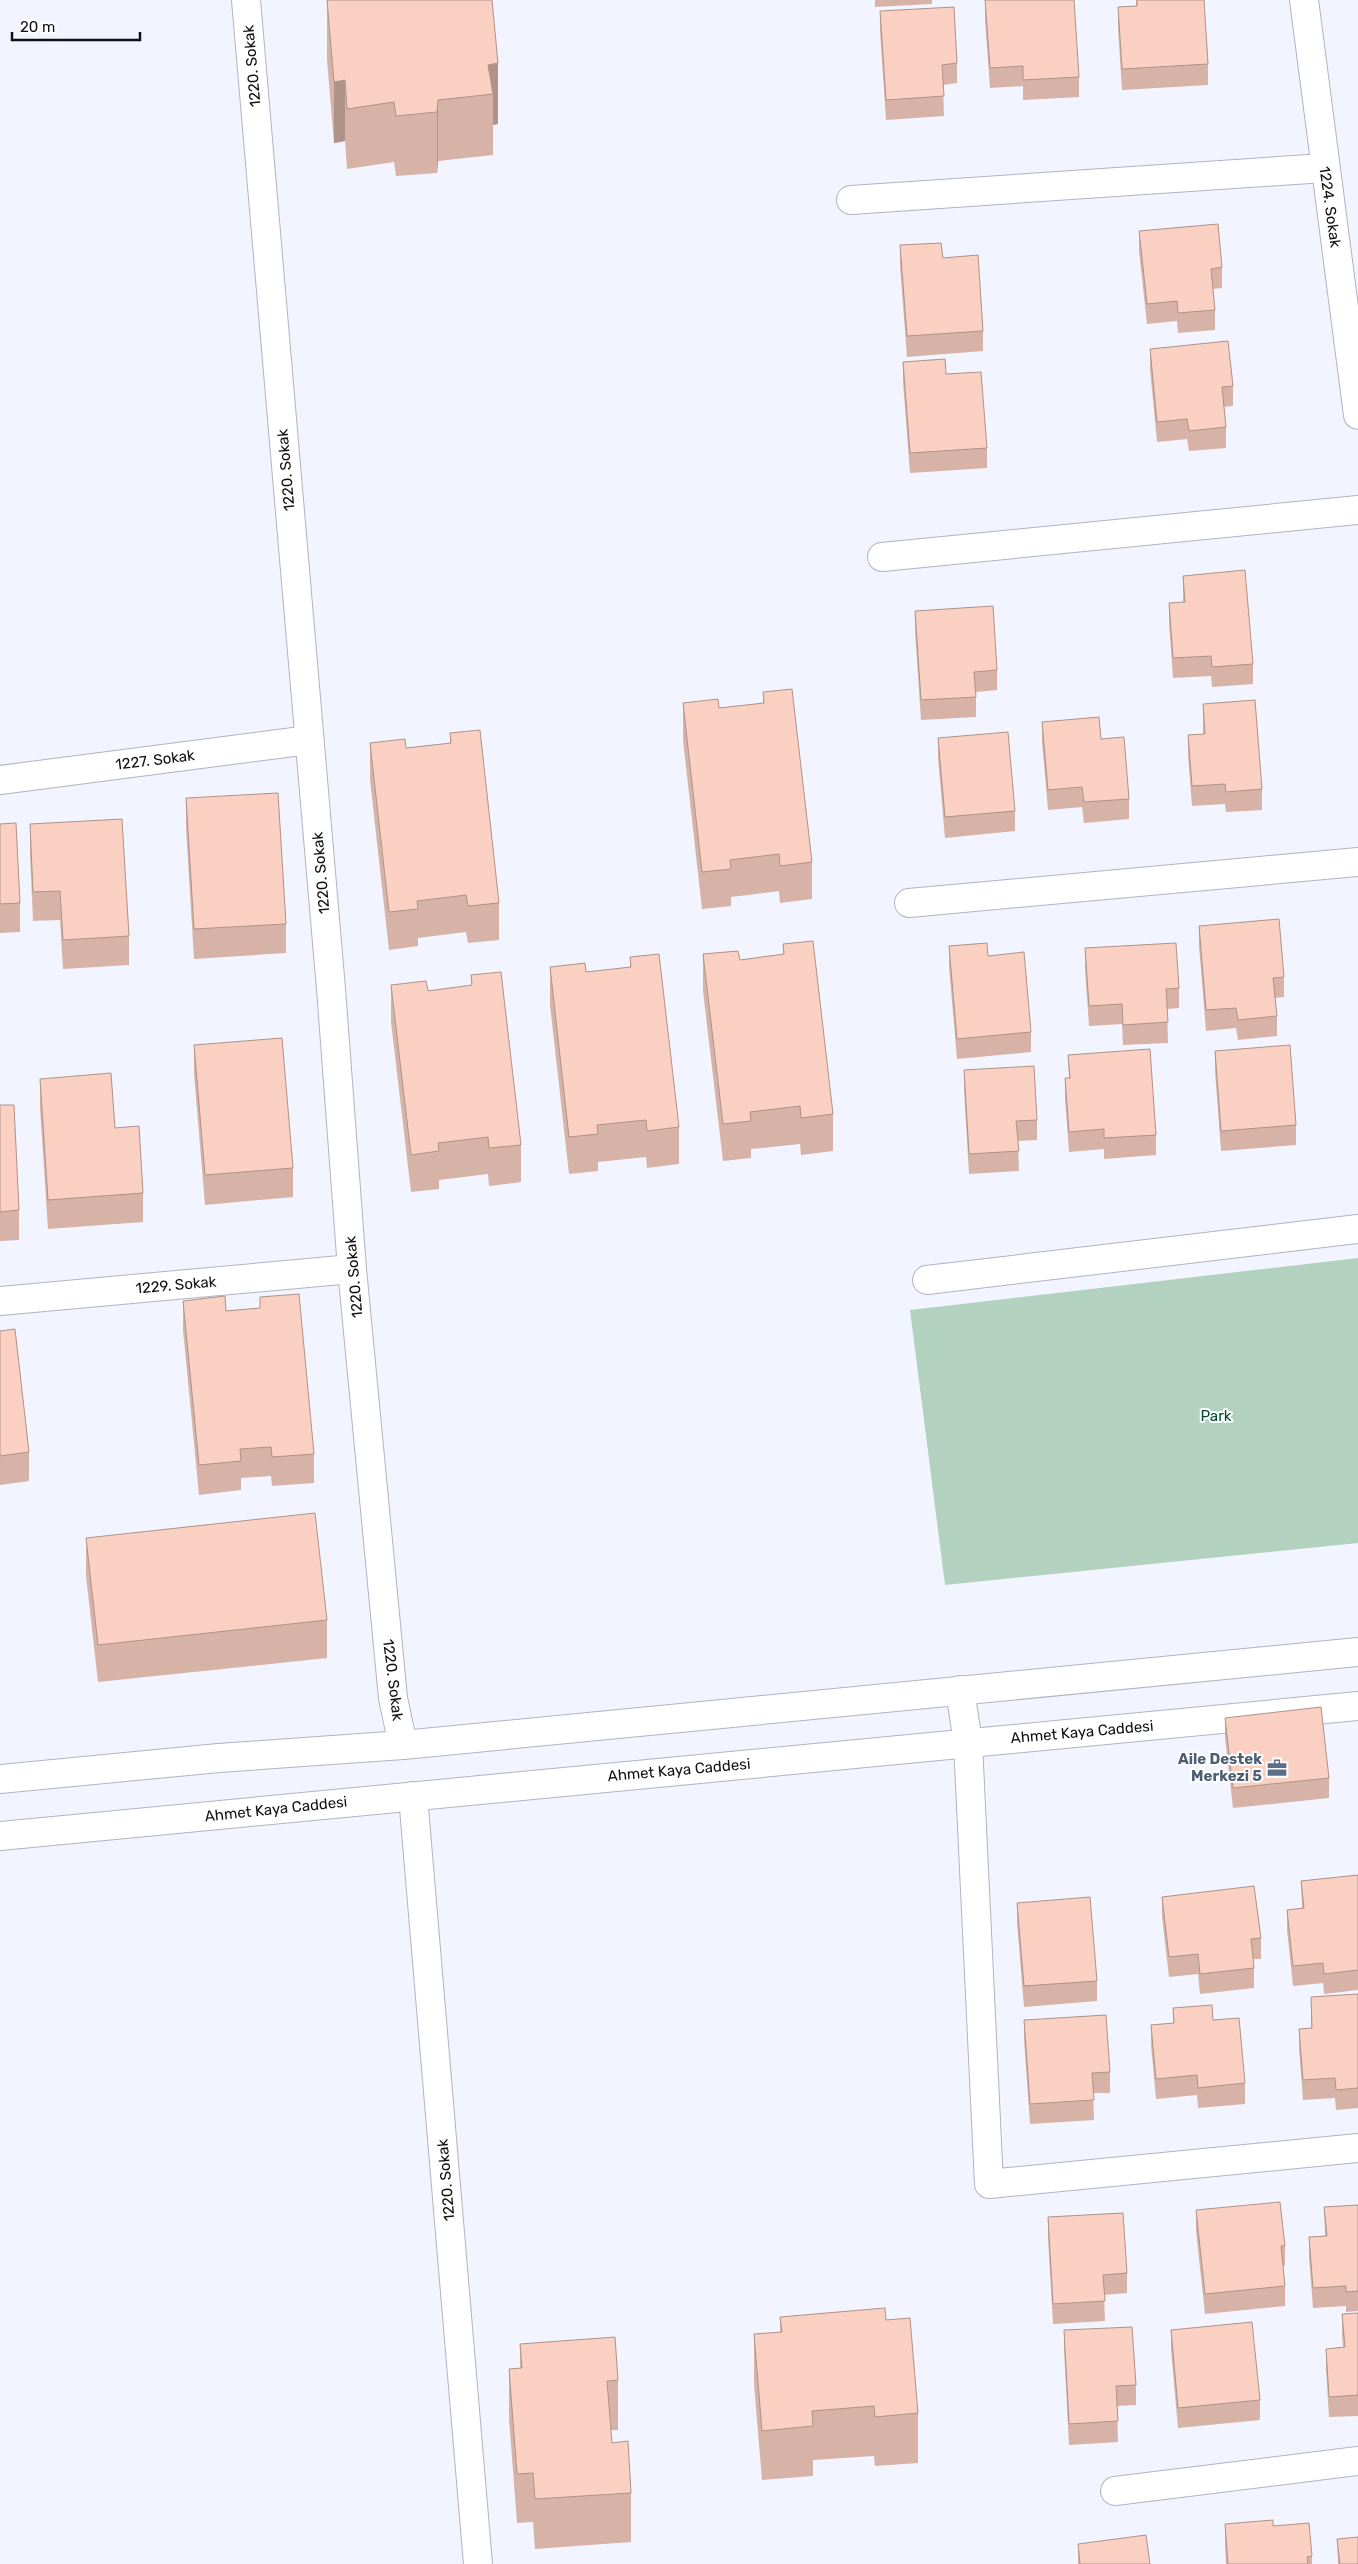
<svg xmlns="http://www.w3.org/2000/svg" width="1358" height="2564" font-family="Rubik,sans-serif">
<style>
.green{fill:#b3d1bf}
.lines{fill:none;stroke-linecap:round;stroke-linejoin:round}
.street-casing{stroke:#b0b4bf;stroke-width:30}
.secondary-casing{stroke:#b0b4bf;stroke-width:30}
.street{stroke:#fff;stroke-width:28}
.secondary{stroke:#fff;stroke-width:28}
.wall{fill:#d7b3a7}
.shaded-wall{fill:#af9288}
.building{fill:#fad0c2;stroke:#af9288}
.labels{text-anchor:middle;stroke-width:4;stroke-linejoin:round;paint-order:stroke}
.street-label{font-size:15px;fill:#0f1014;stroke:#fff}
.park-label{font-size:15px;fill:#01482c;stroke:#fff}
.service-label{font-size:15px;font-weight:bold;fill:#4e5e75;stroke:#fff;text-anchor:end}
</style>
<rect width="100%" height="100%" fill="#f2f5ff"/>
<polygon class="green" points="1358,1258 1358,1543 945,1585 910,1310"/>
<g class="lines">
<defs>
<g id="street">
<polyline points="246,0 331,989 352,1269 393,1698 403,1745"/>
<polyline points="1304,0 1358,415"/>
<polyline points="851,200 1324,168"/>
<polyline points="882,557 1358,510"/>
<polyline points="0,780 309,740"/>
<polyline points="909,903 1358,862"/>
<polyline points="927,1280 1358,1229"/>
<polyline points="0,1301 352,1269"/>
<polyline points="960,1690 968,1743 989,2184 1358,2148"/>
<polyline points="413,1796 478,2564"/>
<polyline points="1115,2491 1358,2461"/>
</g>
<g id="secondary">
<polyline points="0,1779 219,1758 403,1745 1358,1652"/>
<polyline points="0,1836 1358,1706"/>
</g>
</defs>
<use href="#street" class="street-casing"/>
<use href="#secondary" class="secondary-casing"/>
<use href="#street" class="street"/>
<use href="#secondary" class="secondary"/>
</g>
<g class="wall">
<polygon points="327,0 498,63 498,124 493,125 493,155 438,161 437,173 396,176 394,162 347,169 345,141 334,143 327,60"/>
<polygon points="875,0 932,0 932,4 875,7"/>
<polygon points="985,0 1079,77 1079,97 1023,100 1023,86 990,88 985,20"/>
<polygon points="1136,0 1204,0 1208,64 1208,85 1122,90 1118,28 1118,7 1136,6"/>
<polygon points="880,11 957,63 957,83 943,85 944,116 886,120 880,31"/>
<polygon points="1139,231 1222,267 1222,288 1213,289 1215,310 1215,330 1178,333 1177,321 1147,324 1139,251"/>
<polygon points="900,245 943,258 983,331 983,351 907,357 900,266"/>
<polygon points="1150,349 1233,386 1233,406 1224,407 1226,427 1226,448 1189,451 1187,439 1157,442 1150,369"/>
<polygon points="903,362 946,374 987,448 987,468 910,473 903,382"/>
<polygon points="1183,576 1253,664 1253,684 1212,687 1211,676 1173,678 1169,623 1169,603 1183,602"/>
<polygon points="915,611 997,670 997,690 976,692 976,717 921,720 915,631"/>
<polygon points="763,692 812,862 812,899 780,903 779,891 731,897 731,906 702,909 683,740 683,703 719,708 763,703"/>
<polygon points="1203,704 1262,789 1262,810 1226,812 1225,804 1192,806 1188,755 1188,735 1203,734"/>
<polygon points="1042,722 1101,739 1129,799 1129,819 1084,823 1082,807 1048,810 1042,742"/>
<polygon points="450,733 499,903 499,940 468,943 466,932 418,938 418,946 389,950 370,780 370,743 406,748 450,744"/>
<polygon points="938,738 1015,811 1015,831 945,838 938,758"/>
<polygon points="186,798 286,924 286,953 194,959 186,828"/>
<polygon points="0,824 20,903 20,932 0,933"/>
<polygon points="30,824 129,936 129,965 63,969 60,920 33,921 30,854"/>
<polygon points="1199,926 1284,977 1284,997 1275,998 1277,1016 1277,1036 1238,1040 1236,1028 1206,1031 1199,946"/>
<polygon points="783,944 833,1114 833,1151 801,1155 800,1144 751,1149 751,1158 723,1161 703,991 703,954 740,960 783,954"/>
<polygon points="949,946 988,956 1031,1032 1031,1052 957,1059 949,967"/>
<polygon points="1085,948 1179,988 1179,1008 1167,1009 1168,1043 1123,1045 1122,1024 1089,1026 1085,969"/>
<polygon points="630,957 679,1127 679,1164 647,1168 646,1157 598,1162 598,1171 569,1174 550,1005 550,967 586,972 630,968"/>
<polygon points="471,975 521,1145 521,1182 489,1186 488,1174 439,1180 439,1189 411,1192 391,1022 391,985 428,991 471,985"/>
<polygon points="194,1045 293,1168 293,1197 205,1205 194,1074"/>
<polygon points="1215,1051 1296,1125 1296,1145 1221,1151 1215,1071"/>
<polygon points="1068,1055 1156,1135 1156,1155 1104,1159 1104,1149 1069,1152 1065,1099 1065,1078 1069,1078"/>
<polygon points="964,1070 1037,1120 1037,1140 1018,1141 1019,1171 969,1174 964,1090"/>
<polygon points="40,1079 115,1128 143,1193 143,1222 48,1229 40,1108"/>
<polygon points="0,1105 19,1210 19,1240 0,1241"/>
<polygon points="260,1297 314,1454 314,1483 272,1486 271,1476 241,1478 241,1490 199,1495 183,1330 183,1301 226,1311 260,1308"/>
<polygon points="0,1331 29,1452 29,1481 0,1485"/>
<polygon points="86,1538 327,1620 327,1658 98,1682 86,1576"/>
<polygon points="1225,1718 1329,1778 1329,1798 1233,1808 1225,1738"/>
<polygon points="1358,1875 1358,1990 1324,1994 1323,1983 1293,1986 1287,1930 1287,1910 1302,1908 1301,1881"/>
<polygon points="1162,1897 1261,1938 1261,1959 1253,1959 1254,1968 1254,1988 1200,1994 1198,1974 1169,1977 1162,1917"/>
<polygon points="1017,1903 1097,1981 1097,2001 1024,2007 1017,1923"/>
<polygon points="1358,1994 1358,2108 1336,2110 1335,2098 1303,2100 1299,2049 1299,2029 1311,2028 1311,1997"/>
<polygon points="1173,2008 1213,2020 1245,2083 1245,2104 1198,2108 1197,2095 1156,2099 1151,2045 1151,2025 1173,2023"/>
<polygon points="1024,2020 1110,2072 1110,2093 1093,2093 1094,2120 1030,2124 1024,2040"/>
<polygon points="1358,2205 1358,2311 1346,2312 1346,2306 1313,2308 1309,2257 1309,2237 1325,2236 1324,2207"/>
<polygon points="1196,2210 1285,2246 1285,2266 1283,2266 1285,2286 1285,2306 1205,2314 1196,2231"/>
<polygon points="1048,2217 1127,2273 1127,2293 1104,2295 1105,2321 1053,2324 1048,2238"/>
<polygon points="1358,2313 1358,2416 1329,2417 1326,2369 1326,2349 1343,2347 1342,2335 1342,2314"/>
<polygon points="780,2317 886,2320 918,2413 918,2463 875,2466 874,2456 813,2460 813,2476 762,2480 754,2384 754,2334 780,2332"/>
<polygon points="1064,2330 1136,2385 1136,2405 1117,2406 1118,2442 1069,2445 1064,2350"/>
<polygon points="1171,2330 1260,2400 1260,2420 1178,2428 1171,2350"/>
<polygon points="520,2344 618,2380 618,2430 611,2430 612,2443 631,2493 631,2542 535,2549 533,2522 517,2523 509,2419 509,2369 520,2369"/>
<polygon points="1225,2524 1273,2526 1312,2556 1312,2564 1226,2564 1225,2544"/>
<polygon points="1337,2539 1358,2564 1338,2564"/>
<polygon points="1078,2544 1150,2564 1078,2564"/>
</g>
<g class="shaded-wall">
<polygon points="498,63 498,124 493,125 493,94 488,65"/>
<polygon points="345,80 345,141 334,143 334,82"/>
<polygon points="438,100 438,161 437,173 437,112"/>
</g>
<g class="building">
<polygon points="327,0 492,0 498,63 488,65 493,94 438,100 437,112 396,116 394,102 347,109 345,80 334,82"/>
<polygon points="985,0 1074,0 1079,77 1023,80 1023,66 990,68"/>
<polygon points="1137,0 1204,0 1208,64 1122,69 1118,7 1137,6"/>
<polygon points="954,7 957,63 942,65 944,96 886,100 880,11"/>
<polygon points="1218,224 1222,267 1211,269 1215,310 1178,313 1177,301 1147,304 1139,231"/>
<polygon points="941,243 943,258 978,255 983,331 907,336 900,245"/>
<polygon points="1228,341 1233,386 1222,387 1226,427 1189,431 1187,419 1157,422 1150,349"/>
<polygon points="945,359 946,374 981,372 987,448 910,453 903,362"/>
<polygon points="1245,570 1253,664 1212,667 1211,656 1173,658 1169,603 1185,602 1183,576"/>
<polygon points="993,606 997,670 974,672 976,697 921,700 915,611"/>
<polygon points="792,689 812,862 780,866 779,854 730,860 731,869 702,872 683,703 718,699 719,708 764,703 763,692"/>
<polygon points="1255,700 1262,789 1226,792 1225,784 1192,786 1188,735 1205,734 1203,704"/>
<polygon points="1099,717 1101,739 1124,737 1129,799 1084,802 1082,787 1048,790 1042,722"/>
<polygon points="480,730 499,903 468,906 466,895 417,901 418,909 389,912 370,743 405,739 406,748 451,743 450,733"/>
<polygon points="1008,732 1015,811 945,817 938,738"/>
<polygon points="278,793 286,924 194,929 186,798"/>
<polygon points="122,819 129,936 63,940 60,891 33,892 30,824"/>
<polygon points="16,823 20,903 0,904 0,824"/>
<polygon points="1279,919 1284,977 1273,978 1277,1016 1238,1020 1236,1008 1206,1010 1199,926"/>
<polygon points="813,941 833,1114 801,1118 800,1106 750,1112 751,1121 723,1124 703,954 738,951 740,960 784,954 783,944"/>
<polygon points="987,943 988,956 1024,952 1031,1032 957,1039 949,946"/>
<polygon points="1176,943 1179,988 1166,989 1168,1022 1123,1025 1122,1004 1089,1006 1085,948"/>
<polygon points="659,954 679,1127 647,1131 646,1120 597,1125 598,1134 569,1137 550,967 585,963 586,972 631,967 630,957"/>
<polygon points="501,972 521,1145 489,1148 488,1137 438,1143 439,1151 411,1155 391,985 426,981 428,991 472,985 471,975"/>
<polygon points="282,1038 293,1168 205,1175 194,1045"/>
<polygon points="1290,1045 1296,1125 1221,1131 1215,1051"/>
<polygon points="1150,1049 1156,1135 1104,1138 1104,1129 1069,1132 1065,1078 1070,1078 1068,1055"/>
<polygon points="1034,1066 1037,1120 1016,1121 1019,1151 969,1154 964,1070"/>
<polygon points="111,1073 115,1128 139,1126 143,1193 48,1200 40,1079"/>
<polygon points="0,1105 14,1105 19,1210 0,1212"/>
<polygon points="299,1294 314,1454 272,1457 271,1447 240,1449 241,1461 199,1465 183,1301 225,1296 226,1311 260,1308 260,1297"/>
<polygon points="15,1329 29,1452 0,1456 0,1331"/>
<polygon points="315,1513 327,1620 98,1645 86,1538"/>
<polygon points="1321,1707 1329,1778 1233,1788 1225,1718"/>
<polygon points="1358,1875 1358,1970 1324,1974 1323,1963 1293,1966 1287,1910 1304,1908 1301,1881"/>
<polygon points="1254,1886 1261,1938 1251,1939 1254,1968 1200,1974 1198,1954 1169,1957 1162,1897"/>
<polygon points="1090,1897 1097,1981 1024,1986 1017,1903"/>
<polygon points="1358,1994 1358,2088 1336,2090 1335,2078 1303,2080 1299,2029 1312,2028 1311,1997"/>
<polygon points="1212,2005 1213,2020 1239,2018 1245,2083 1198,2088 1197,2075 1156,2079 1151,2025 1174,2023 1173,2008"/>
<polygon points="1106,2015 1110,2072 1092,2073 1094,2100 1030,2104 1024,2020"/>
<polygon points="1280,2202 1285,2246 1281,2246 1285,2286 1205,2294 1196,2210"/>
<polygon points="1358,2205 1358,2291 1346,2292 1346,2286 1313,2288 1309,2237 1327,2236 1324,2207"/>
<polygon points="1123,2213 1127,2273 1103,2275 1105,2301 1053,2304 1048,2217"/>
<polygon points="885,2308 886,2320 910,2318 918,2413 875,2417 874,2406 812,2411 813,2426 762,2431 754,2334 782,2332 780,2317"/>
<polygon points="1358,2313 1358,2395 1329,2397 1326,2349 1345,2347 1342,2314"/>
<polygon points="1252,2322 1260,2400 1178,2408 1171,2330"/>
<polygon points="1132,2327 1136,2385 1116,2386 1118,2421 1069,2424 1064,2330"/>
<polygon points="615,2337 618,2380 607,2381 612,2443 628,2441 631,2493 535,2499 533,2473 517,2474 509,2369 522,2368 520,2344"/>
<polygon points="1273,2520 1273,2526 1309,2523 1312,2556 1307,2557 1308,2564 1228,2564 1225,2524"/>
<polygon points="1146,2535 1150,2564 1080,2564 1078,2544"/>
<polygon points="1358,2537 1358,2564 1340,2564 1337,2539"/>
</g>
<defs>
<symbol id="office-bare" viewBox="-9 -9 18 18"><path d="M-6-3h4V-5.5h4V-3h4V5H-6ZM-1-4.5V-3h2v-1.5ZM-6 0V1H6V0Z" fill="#5c6f8a" stroke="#fff" stroke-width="2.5" paint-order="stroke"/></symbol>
</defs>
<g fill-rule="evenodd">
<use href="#office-bare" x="1263" y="1754" width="28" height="28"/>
</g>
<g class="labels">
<g class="street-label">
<text transform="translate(252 66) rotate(-95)" y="5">1220. Sokak</text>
<text transform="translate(1330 207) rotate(82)" y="5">1224. Sokak</text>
<text transform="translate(286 470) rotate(-95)" y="5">1220. Sokak</text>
<text transform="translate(155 760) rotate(-7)" y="5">1227. Sokak</text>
<text transform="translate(321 873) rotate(-95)" y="5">1220. Sokak</text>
<text transform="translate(354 1277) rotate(-95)" y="5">1220. Sokak</text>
<text transform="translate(176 1285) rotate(-5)" y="5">1229. Sokak</text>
<text transform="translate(393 1680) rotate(83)" y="5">1220. Sokak</text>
<text transform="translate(1082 1732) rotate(-5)" y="5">Ahmet Kaya Caddesi</text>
<text transform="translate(679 1770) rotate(-5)" y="5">Ahmet Kaya Caddesi</text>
<text transform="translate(276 1809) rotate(-6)" y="5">Ahmet Kaya Caddesi</text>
<text transform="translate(446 2180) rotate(-95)" y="5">1220. Sokak</text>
</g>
<g class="park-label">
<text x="1216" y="1421">Park</text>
</g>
<g class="service-label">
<text x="1262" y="1764">Aile Destek<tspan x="1262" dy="17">Merkezi 5</tspan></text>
</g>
</g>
<path d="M12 32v8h128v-8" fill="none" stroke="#0f1014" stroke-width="2.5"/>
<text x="20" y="32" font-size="15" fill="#0f1014" stroke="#ffffff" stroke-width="4" paint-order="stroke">20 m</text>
</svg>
